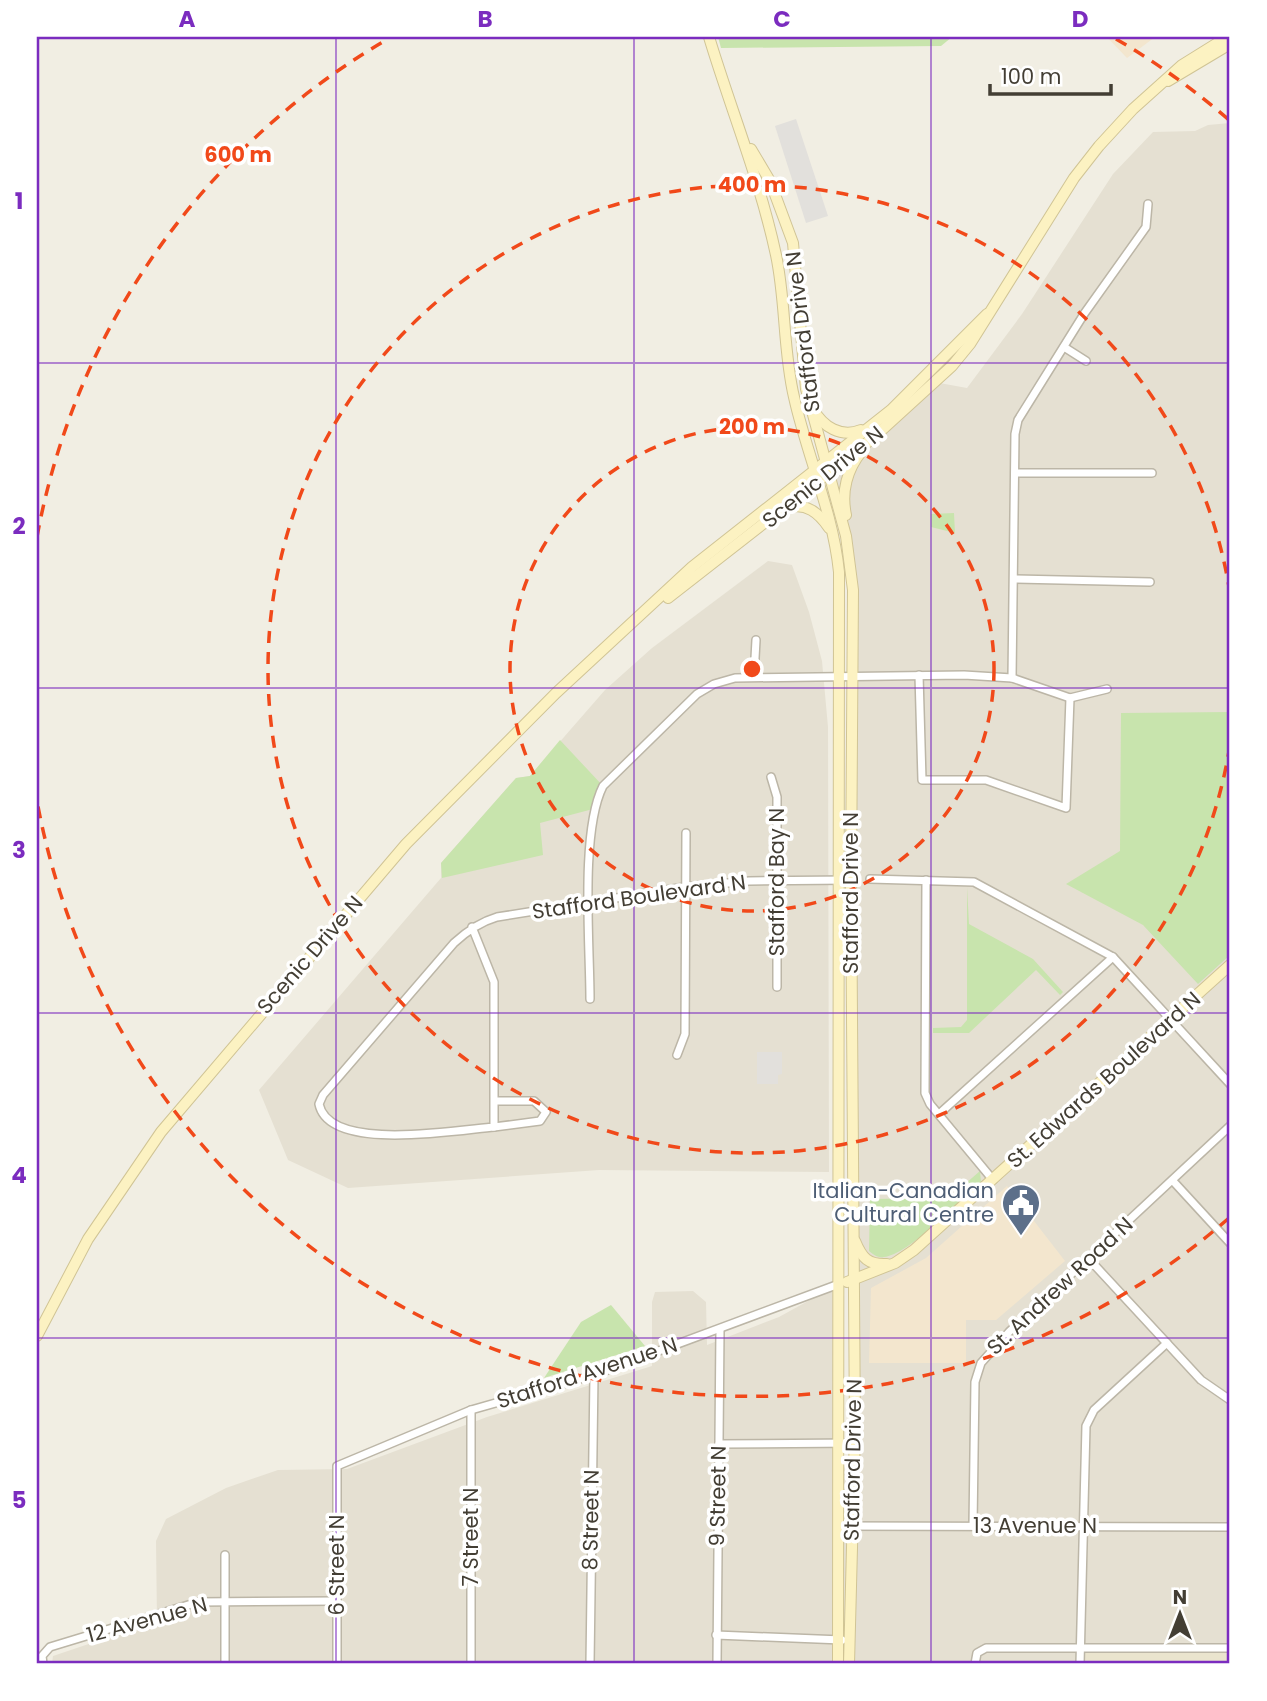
<svg xmlns="http://www.w3.org/2000/svg" width="1267" height="1701" font-family="Poppins,sans-serif">
<style>
.residential{fill:#e5e0d2}
.commercial{fill:#f3e6ce}
.education{fill:#eae4ce}
.green{fill:#c8e4ad}
.parking{fill:#e2e0dc}
.lines{fill:none;stroke-linecap:round;stroke-linejoin:round}
.street-casing{stroke:#bcb6a7;stroke-width:10}
.secondary-casing{stroke:#d0c495;stroke-width:12}
.street{stroke:#fff;stroke-width:7}
.secondary{stroke:#fcf2c2;stroke-width:10}
.grid{fill:none;stroke:#7b2cbf;stroke-width:2;stroke-opacity:0.55}
.ring{fill:none;stroke:#f1491a;stroke-width:3.5;stroke-dasharray:12 9}
.labels{text-anchor:middle;stroke-width:7;stroke-linejoin:round;paint-order:stroke}
.street-label{font-size:21px;fill:#433e34;stroke:#fff}
.service-label{font-size:21px;fill:#4e5e75;stroke:#fff;text-anchor:end}
.centre{fill:#f1491a;stroke:#fff;stroke-width:3.5}
.ring-label{font-size:21px;text-anchor:middle;font-weight:bold;fill:#f1491a;stroke:#fff;stroke-width:7;stroke-linejoin:round;paint-order:stroke}
.neatline{fill:none;stroke:#7b2cbf;stroke-width:2.5}
.grid-label{font-size:23px;text-anchor:middle;font-weight:bold;fill:#7b2cbf}
</style>
<rect width="100%" height="100%" fill="#f1eee3"/>
<g class="residential">
<polygon points="1230,123 1230,1664 52,1664 53,1656 157,1621 156,1541 166,1519 226,1488 278,1470 347,1469 487,1417 652,1366 652,1302 655,1292 693,1291 706,1302 707,1345 779,1317 839,1284 842,1446 851,1519 853,590 828,473 934,382 967,388 1022,314 1113,174 1153,132 1195,131 1208,125"/>
<polygon points="768,561 792,565 809,612 822,661 828,727 829,1172 599,1170 348,1188 288,1160 259,1090 441,878 441,863 516,778 530,776 605,690 652,648"/>
</g>
<g class="commercial">
<polygon points="1107,37 1155,37 1127,58"/>
<polygon points="1007,1186 1065,1261 996,1320 966,1320 966,1363 869,1363 871,1288 926,1258"/>
</g>
<polygon class="education" points="1080,1647 1230,1648 1230,1664 1080,1664"/>
<g class="green">
<polygon points="718,37 952,37 941,46 721,48"/>
<polygon points="954,513 955,533 931,527 931,514"/>
<polygon points="1230,712 1230,955 1198,984 1143,925 1066,884 1120,851 1121,713"/>
<polygon points="560,740 603,786 593,809 540,823 543,855 442,878 441,863 516,778 530,776"/>
<polygon points="967,887 969,924 1033,959 1063,992 1060,995 1036,970 969,1033 933,1033 933,1028 961,1027 967,1020"/>
<path d="M980,1171L981,1182C962,1200 908,1255 884,1257C878,1258 874,1255 869,1251L870,1199L949,1198Z"/>
<polygon points="611,1305 645,1346 544,1378 581,1322"/>
</g>
<g class="parking">
<polygon points="796,119 828,216 806,223 775,126"/>
<polygon points="757,1052 782,1052 782,1074 778,1075 778,1084 757,1084"/>
</g>
<g class="lines">
<defs>
<g id="street">
<polyline points="1064,347 1086,361"/>
<polyline points="1015,473 1152,473"/>
<polyline points="1015,579 1150,582"/>
<polyline points="919,675 922,780 986,780 1066,808 1070,698"/>
<polyline points="754,676 756,640"/>
<polyline points="1012,678 1015,434 1018,420 1084,314 1146,227 1148,204"/>
<polyline points="771,777 777,797 777,987"/>
<polyline points="870,879 974,882 1113,957 1230,1084"/>
<polyline points="926,880 925,1093 930,1104 993,1180"/>
<path d="M472,927L494,982V1127C458,1130 329,1153 319,1104L323,1095L454,943C467,931 480,922 497,917L685,887L749,881L851,880"/>
<path d="M590,999C590,944 580,832 603,786L697,694L714,684L735,678L964,675L1012,678L1070,698L1107,689"/>
<polyline points="677,1055 685,1034 686,833"/>
<polyline points="939,1114 1113,957"/>
<polyline points="494,1127 540,1121 546,1112 534,1101 495,1101"/>
<polyline points="1173,1181 1230,1243"/>
<polyline points="1088,1258 1201,1380 1230,1400"/>
<polyline points="719,1444 855,1443"/>
<polyline points="839,1526 1230,1527"/>
<polyline points="973,1526 975,1382 981,1363 1009,1332 1230,1126"/>
<polyline points="716,1635 842,1640"/>
<polyline points="43,1664 42,1656 50,1647 198,1602 337,1601"/>
<polyline points="225,1664 225,1555"/>
<polyline points="337,1664 337,1466 471,1410 594,1375 839,1284"/>
<polyline points="471,1664 471,1410"/>
<polyline points="590,1664 594,1375"/>
<polyline points="717,1664 720,1329"/>
<polyline points="975,1664 977,1653 986,1648 1230,1648"/>
<polyline points="1080,1664 1086,1426 1094,1410 1167,1343"/>
</g>
<g id="secondary">
<path d="M709,37C731,110 760,180 776,255C786,302 783,351 794,397C807,456 833,512 839,572L838,1664"/>
<polyline points="1168,81 1230,44"/>
<polyline points="751,149 770,181 793,243 806,389 846,536 853,590 851,880 855,1431 849,1664"/>
<path d="M813,409C823,427 841,438 861,430"/>
<path d="M787,508C806,502 819,513 829,528"/>
<path d="M846,515C841,492 847,469 862,451"/>
<polyline points="668,598 873,438 952,366 970,344 1074,178 1099,146 1133,109 1182,65 1227,37"/>
<path d="M855,1241C862,1258 868,1265 887,1264"/>
<polyline points="847,1282 895,1263 914,1250 1230,965"/>
<polyline points="37,1336 88,1239 161,1132 406,844 556,693 692,567 891,410 987,314"/>
</g>
</defs>
<use href="#street" class="street-casing"/>
<use href="#secondary" class="secondary-casing"/>
<use href="#street" class="street"/>
<use href="#secondary" class="secondary"/>
</g>
<path class="grid" d="M336,37V1664M634,37V1664M931,37V1664M37,363H1230M37,688H1230M37,1013H1230M37,1338H1230"/>
<g class="ring">
<circle cx="752" cy="669" r="242"/>
<path d="M1230 745A484 484 0 1 1 1230 593"/>
<path d="M1229 1218A727 727 0 0 1 37 801M37 537A727 727 0 0 1 388 39M1116 39A727 727 0 0 1 1229 120"/>
</g>
<defs>
<symbol id="civic-pin" viewBox="-11 -11 22 30"><path d="M0 17L-7.5 6A9.5 9.5 0 1 1 7.5 6Z" fill="#5c6f8a" stroke="#fff"/><path d="M-.6-6.5H3V-4.5H.6V-3L4-1V1h2V6H-6V1h2V-1L-.6-3ZM-1.2 2.5V6h2.4V2.5Z" fill="#fff"/></symbol>
</defs>
<g fill-rule="evenodd">
<use href="#civic-pin" x="999" y="1181" width="44" height="60"/>
</g>
<g class="labels">
<g class="street-label">
<text transform="translate(803 332) rotate(-97)" y="7">Stafford Drive N</text>
<text transform="translate(823 477) rotate(-39)" y="7">Scenic Drive N</text>
<text transform="translate(777 882) rotate(-90)" y="7">Stafford Bay N</text>
<text transform="translate(851 893) rotate(-90)" y="7">Stafford Drive N</text>
<text transform="translate(639 897) rotate(-8)" y="7">Stafford Boulevard N</text>
<text transform="translate(310 955) rotate(-49)" y="7">Scenic Drive N</text>
<text transform="translate(1104 1080) rotate(-42)" y="7">St. Edwards Boulevard N</text>
<text transform="translate(1060 1286) rotate(-43)" y="7">St. Andrew Road N</text>
<text transform="translate(587 1373) rotate(-18)" y="7">Stafford Avenue N</text>
<text transform="translate(853 1460) rotate(-89)" y="7">Stafford Drive N</text>
<text transform="translate(718 1496) rotate(-89)" y="7">9 Street N</text>
<text transform="translate(591 1520) rotate(-89)" y="7">8 Street N</text>
<text x="1035" y="1533">13 Avenue N</text>
<text transform="translate(471 1537) rotate(-90)" y="7">7 Street N</text>
<text transform="translate(337 1565) rotate(-90)" y="7">6 Street N</text>
<text transform="translate(147 1620) rotate(-15)" y="7">12 Avenue N</text>
</g>
<g class="service-label">
<text x="994" y="1198">Italian-Canadian<tspan x="994" dy="24">Cultural Centre</tspan></text>
</g>
</g>
<circle cx="752" cy="669" r="10" class="centre"/>
<g class="ring-label">
<text x="238" y="162">600 m</text>
<text x="752" y="192">400 m</text>
<text x="752" y="434">200 m</text>
</g>
<rect width="1267" height="1701" fill="none" stroke="#ffffff" stroke-width="77"/>
<g transform="translate(1180 1614)" stroke="#ffffff" stroke-width="5" paint-order="stroke">
<path d="M0-5L12 26L0 18L-12 26Z" fill="#433e34"/>
<text y="-10" font-size="19" font-weight="bold" text-anchor="middle" fill="#433e34">N</text>
</g>
<path d="M990 84v10h121v-10" fill="none" stroke="#433e34" stroke-width="3.5"/>
<text x="1001" y="84" font-size="21" fill="#433e34" stroke="#ffffff" stroke-width="5" paint-order="stroke">100 m</text>
<rect x="38" y="38" width="1190" height="1624" class="neatline"/>
<g class="grid-label">
<text x="187" y="27">A</text>
<text x="485" y="27">B</text>
<text x="782" y="27">C</text>
<text x="1080" y="27">D</text>
<text x="19" y="209">1</text>
<text x="19" y="534">2</text>
<text x="19" y="858">3</text>
<text x="19" y="1183">4</text>
<text x="19" y="1508">5</text>
</g>
</svg>
